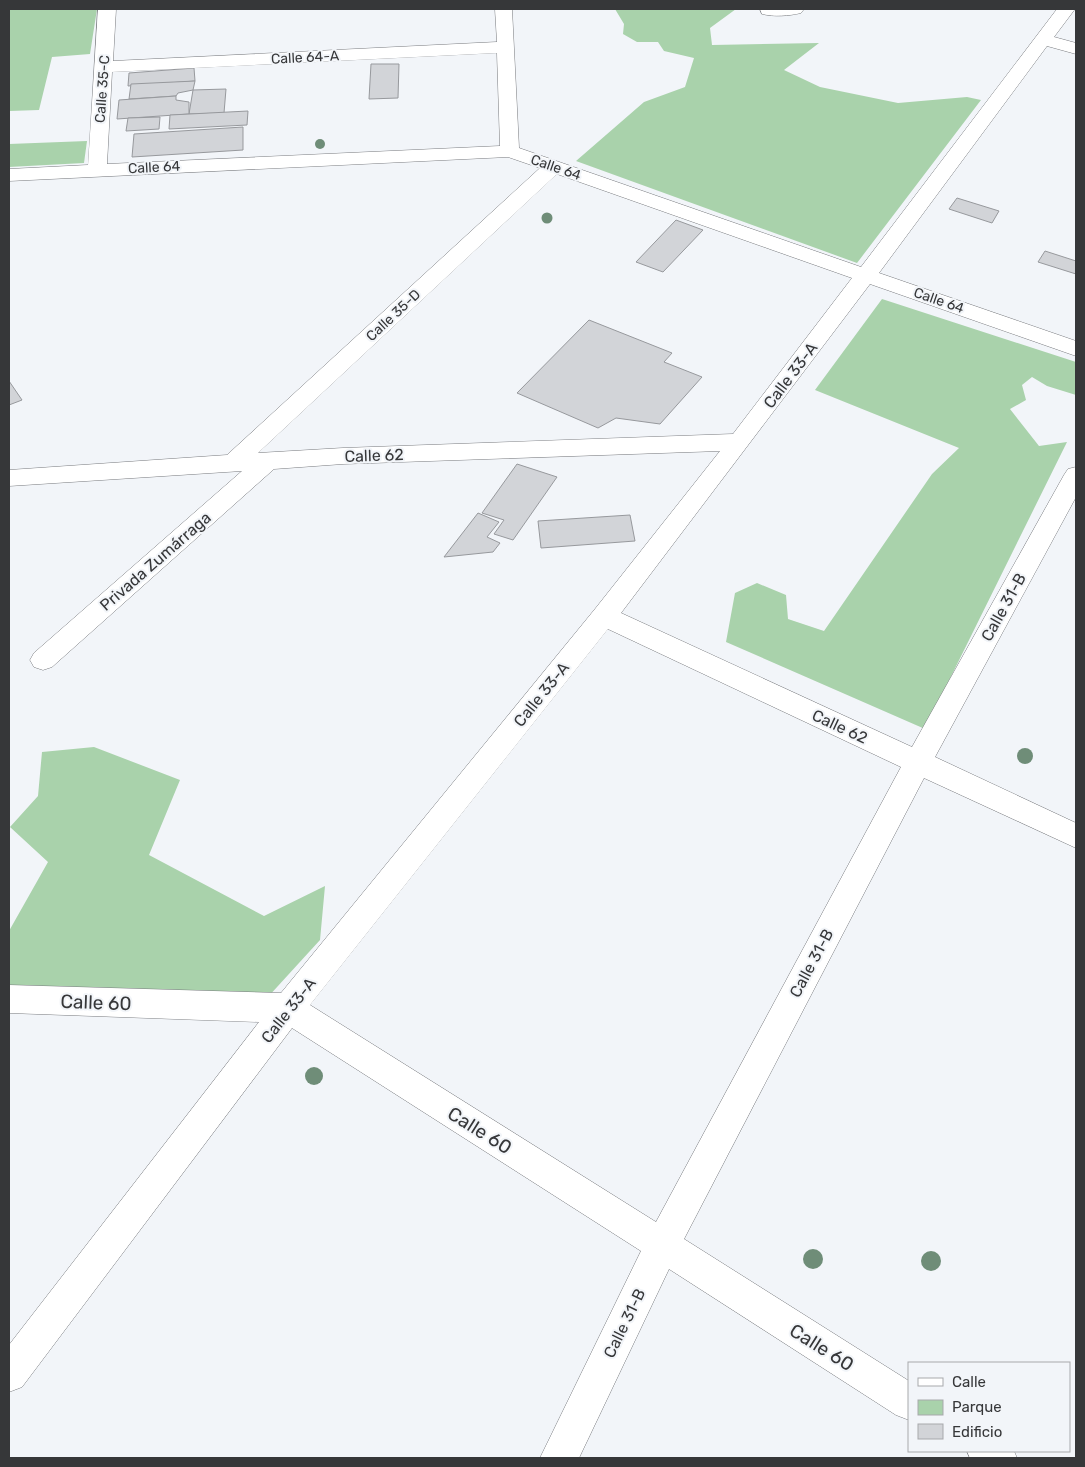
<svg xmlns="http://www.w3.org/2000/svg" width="1085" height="1467" font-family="Rubik,sans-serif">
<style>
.green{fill:#a9d2ab}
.building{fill:#d2d4d8;stroke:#97999d}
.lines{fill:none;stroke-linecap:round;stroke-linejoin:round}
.minor-casing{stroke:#797b7f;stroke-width:1}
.minor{fill:#fff;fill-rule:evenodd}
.tree{fill:#6f8d78}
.labels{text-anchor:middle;stroke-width:4;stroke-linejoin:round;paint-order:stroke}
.far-street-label{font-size:14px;fill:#363739;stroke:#f2f5f9}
.street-label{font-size:16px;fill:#363739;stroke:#f2f5f9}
.near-street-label{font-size:19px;fill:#363739;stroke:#f2f5f9}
</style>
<rect width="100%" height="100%" fill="#f2f5f9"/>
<g class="green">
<polygon points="9,9 97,9 90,54 52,57 39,110 9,111"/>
<polygon points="615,9 736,9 710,28 712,45 819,43 784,70 820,87 898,103 967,97 981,100 857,263 576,161 644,102 685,87 694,58 664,51 658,42 637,42 623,34 624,24"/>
<polygon points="87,141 84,163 9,167 9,144"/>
<polygon points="882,299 1076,362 1076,395 1047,386 1032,377 1022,385 1026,400 1010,409 1039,446 1067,442 925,729 726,642 735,593 757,583 786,595 788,619 824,631 932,474 959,448 815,390"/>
<polygon points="94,747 180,780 149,855 264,916 325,886 320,940 267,998 9,990 9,931 48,862 10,827 38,796 42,752"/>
</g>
<g class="building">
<polygon points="371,64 399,64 398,98 369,99"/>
<polygon points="194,68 195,81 128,86 129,73"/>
<polygon points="195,81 193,90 178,93 176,96 129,99 131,84"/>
<polygon points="226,89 224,113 189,114 193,90"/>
<polygon points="176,96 176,100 189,102 189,114 117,119 119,100"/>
<polygon points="248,111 247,125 169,129 170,115"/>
<polygon points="160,117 159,129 126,131 128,118"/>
<polygon points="243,127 243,150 132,157 134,134"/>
<polygon points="957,198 999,211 992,223 949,209"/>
<polygon points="676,220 703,230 663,272 636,262"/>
<polygon points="1045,251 1076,261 1076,274 1038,262"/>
<polygon points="589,320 672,353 664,362 702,377 660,424 616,418 598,428 517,393"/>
<polygon points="9,381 22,400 9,405"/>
<polygon points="517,464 557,477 513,540 494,534 504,520 482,513"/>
<polygon points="478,513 499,522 487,537 500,543 493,552 444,557"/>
<polygon points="630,515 635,541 541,548 538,521"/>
</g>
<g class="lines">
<defs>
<g id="minor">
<path d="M98,9H116L113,61L497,42L495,9H512L519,148L861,267L1057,9H1075L1054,37L1076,43V54L1047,46L879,273L1076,341V356L870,284L621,613L912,747L1064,475L1068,469L1076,467V497L935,757L1076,823V848L924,778L684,1239L909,1381V1420L896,1415L669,1269L579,1458H540L641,1251L292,1028L22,1387L9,1392V1345L259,1022L9,1013V985L281,993L595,609L720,451L343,464L274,469L52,667L43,670L34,667L30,660L34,653L242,471L9,486V470L227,455L540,168L508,157L9,181V169L88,165ZM497,53L500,146L107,164L112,72ZM557,174L852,278L733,434L343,448L258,453ZM608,629L901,767L656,1222L310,1005Z"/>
<path d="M760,9H804L801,13C789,16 774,17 762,14Z"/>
<polygon points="967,1451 1014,1451 1017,1458 970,1458"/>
</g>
</defs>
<use href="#minor" class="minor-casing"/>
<use href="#minor" class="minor"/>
</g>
<g class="tree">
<circle cx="320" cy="144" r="5"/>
<circle cx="547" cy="218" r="5.5"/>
<circle cx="1025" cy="756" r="8"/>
<circle cx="314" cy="1076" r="9"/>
<circle cx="813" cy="1259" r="10"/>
<circle cx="931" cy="1261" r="10"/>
</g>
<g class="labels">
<g class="far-street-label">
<text transform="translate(305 57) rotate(-3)" y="5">Calle 64-A</text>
<text transform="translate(102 89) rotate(-86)" y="5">Calle 35-C</text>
<text transform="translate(154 167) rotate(-3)" y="5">Calle 64</text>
<text transform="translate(556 167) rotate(19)" y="5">Calle 64</text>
<text transform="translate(939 300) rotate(19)" y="5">Calle 64</text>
<text transform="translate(393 315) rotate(-43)" y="5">Calle 35-D</text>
</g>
<g class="street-label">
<text transform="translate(790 375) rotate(-53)" y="6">Calle 33-A</text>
<text transform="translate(374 455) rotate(-2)" y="6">Calle 62</text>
<text transform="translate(155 561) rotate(-41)" y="6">Privada Zumárraga</text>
<text transform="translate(1003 607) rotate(-61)" y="6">Calle 31-B</text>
<text transform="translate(541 694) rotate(-51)" y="6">Calle 33-A</text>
<text transform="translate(840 726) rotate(25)" y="6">Calle 62</text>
<text transform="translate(811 963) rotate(-62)" y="6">Calle 31-B</text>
<text transform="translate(288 1010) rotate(-52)" y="6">Calle 33-A</text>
<text transform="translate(624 1323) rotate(-64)" y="6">Calle 31-B</text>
</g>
<g class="near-street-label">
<text transform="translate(96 1002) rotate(2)" y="7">Calle 60</text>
<text transform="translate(480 1130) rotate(32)" y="7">Calle 60</text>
<text transform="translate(822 1347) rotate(32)" y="7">Calle 60</text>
</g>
</g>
<rect width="1085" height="1467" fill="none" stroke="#363739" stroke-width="20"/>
<rect x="908" y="1362" width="162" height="90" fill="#f2f5f9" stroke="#a7a9ac"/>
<rect x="918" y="1378" width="25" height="8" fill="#ffffff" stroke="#a7a9ac"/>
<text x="952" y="1387" font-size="15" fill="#363739">Calle</text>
<rect x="918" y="1400" width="25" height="15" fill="#a9d2ab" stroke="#a7a9ac"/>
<text x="952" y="1412" font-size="15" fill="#363739">Parque</text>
<rect x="918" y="1424" width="25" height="15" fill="#d2d4d8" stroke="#a7a9ac"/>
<text x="952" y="1437" font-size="15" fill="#363739">Edificio</text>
</svg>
